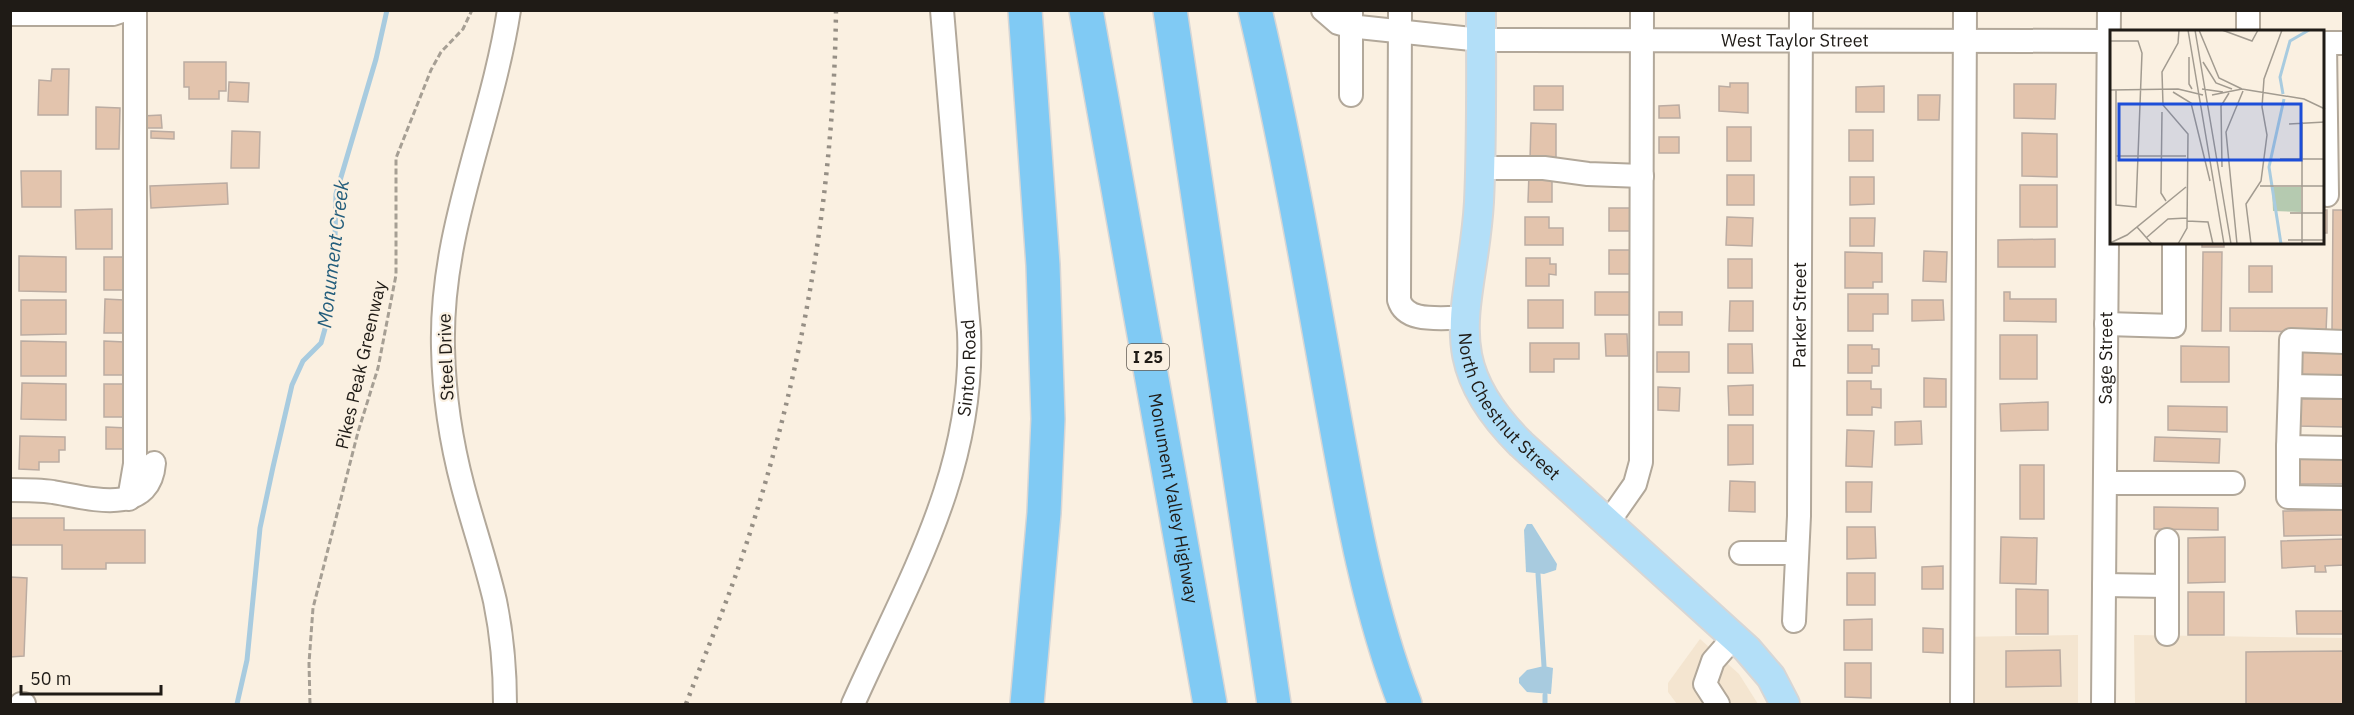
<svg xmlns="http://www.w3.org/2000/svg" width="2354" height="715" font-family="'IBM Plex Sans',sans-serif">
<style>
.built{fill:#f4e5d0}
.water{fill:#a8cbdf}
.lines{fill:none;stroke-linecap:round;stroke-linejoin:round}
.stream{stroke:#a8cbdf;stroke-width:5}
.building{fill:#e3c4ad;stroke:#bbaca2;stroke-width:1.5}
.minor-casing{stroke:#b2a89a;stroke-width:26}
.major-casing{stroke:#d7d6d5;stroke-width:32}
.highway-casing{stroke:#d7d6d5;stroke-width:36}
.path{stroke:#a69f94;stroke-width:3;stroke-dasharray:6 3;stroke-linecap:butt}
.minor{stroke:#fff;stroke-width:22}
.major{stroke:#b3dff8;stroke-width:28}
.highway{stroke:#80caf4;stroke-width:33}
.rail{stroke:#968f85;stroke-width:4.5;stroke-dasharray:3 6;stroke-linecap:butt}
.labels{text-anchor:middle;stroke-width:4.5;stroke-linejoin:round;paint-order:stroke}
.shield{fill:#faf0e1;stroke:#615b53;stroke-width:1.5}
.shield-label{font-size:16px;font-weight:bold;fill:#1f1b16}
.street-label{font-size:18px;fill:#1f1b16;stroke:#faf0e1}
.water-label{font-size:20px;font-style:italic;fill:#245e7c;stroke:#faf0e1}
.inset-river{fill:none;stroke:#a8cbdf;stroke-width:3}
.inset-road{fill:none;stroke:#a29b90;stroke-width:1.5}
.view{fill:#1d4ed8;fill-opacity:0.15;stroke:#1d4ed8;stroke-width:3}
.inset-edge{fill:none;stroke:#1f1b16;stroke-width:3}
</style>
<rect width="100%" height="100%" fill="#faf0e1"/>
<g class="built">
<polygon points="2078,635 2078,704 1955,704 1954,637"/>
<polygon points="2134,635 2343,638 2343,704 2135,704"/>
<polygon points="1700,639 1739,674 1758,704 1677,704 1668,692 1668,683"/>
</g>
<g class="water">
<polygon points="1527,524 1532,524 1557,564 1556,570 1544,574 1526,572 1524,530"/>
<polygon points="1544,666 1553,668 1551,694 1527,692 1519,683 1519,678 1527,670"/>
</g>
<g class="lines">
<g class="stream">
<polyline points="1538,574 1544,666"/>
<polyline points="1545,695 1545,704"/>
<polyline points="237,704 247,660 260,528 273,467 292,385 303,361 321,343 330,311 334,285 336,194 376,59 387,10"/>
</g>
</g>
<g class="building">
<polygon points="184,62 226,62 226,91 219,91 219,99 189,99 189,87 184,87"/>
<polygon points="52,69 69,69 68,115 38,115 39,80 51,81"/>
<polygon points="229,82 249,83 248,102 228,101"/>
<polygon points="1730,83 1748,83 1748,113 1719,111 1719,86 1730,87"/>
<polygon points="2014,84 2056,84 2055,119 2014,118"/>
<rect x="1534" y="86" width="29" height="24"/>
<polygon points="1884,86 1884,112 1856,112 1856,87"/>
<polygon points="1918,95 1940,95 1939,120 1918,120"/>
<polygon points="1679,105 1680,118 1659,118 1659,106"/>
<polygon points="96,107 120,108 119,149 96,149"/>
<polygon points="161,115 162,128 143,128 142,116"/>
<polygon points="1531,123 1556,124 1556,160 1530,160"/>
<rect x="1727" y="127" width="24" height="34"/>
<rect x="1849" y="130" width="24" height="31"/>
<polygon points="151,131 174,132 174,139 151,138"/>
<polygon points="232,131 260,132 259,168 231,168"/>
<polygon points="2022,133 2057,134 2057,177 2022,176"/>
<rect x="1659" y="137" width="20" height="16"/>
<polygon points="21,171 61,171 61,207 22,207"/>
<polygon points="1529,173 1552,174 1552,202 1528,202"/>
<rect x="1727" y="175" width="27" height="30"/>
<polygon points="1850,177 1874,177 1874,204 1850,205"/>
<polygon points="227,183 228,204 151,208 150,186"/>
<rect x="2020" y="185" width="37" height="42"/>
<rect x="1609" y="208" width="23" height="23"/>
<polygon points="112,209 112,249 76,249 75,210"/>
<rect x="2322" y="210" width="5" height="23"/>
<polygon points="2333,210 2344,210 2344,332 2332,332"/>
<polygon points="1525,217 1549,217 1549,228 1563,228 1563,245 1525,245"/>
<polygon points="1727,217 1753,218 1752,246 1726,245"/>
<polygon points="1850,218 1875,218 1874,246 1850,246"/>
<polygon points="2055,239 2055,267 1998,267 1998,240"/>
<rect x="2202" y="243" width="22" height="4"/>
<rect x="1609" y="250" width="22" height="24"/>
<polygon points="1924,251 1947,252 1946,282 1923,281"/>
<polygon points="1845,252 1882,253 1882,282 1873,282 1873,288 1845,288"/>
<polygon points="2203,252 2222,252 2221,331 2202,331"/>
<polygon points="19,256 66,257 66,292 19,291"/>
<polygon points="104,257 123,257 124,290 104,290"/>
<polygon points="1526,258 1550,258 1550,264 1556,264 1556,275 1549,274 1549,286 1526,286"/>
<rect x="1728" y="259" width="24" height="29"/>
<rect x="2249" y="266" width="23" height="26"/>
<rect x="1595" y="292" width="36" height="23"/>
<polygon points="2004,292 2010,292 2010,299 2056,299 2056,322 2004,321"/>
<polygon points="1848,294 1888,294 1888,314 1873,314 1873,331 1848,331"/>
<polygon points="105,299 124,300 123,333 104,333"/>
<polygon points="21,300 66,300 66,334 21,335"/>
<rect x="1528" y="300" width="35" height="28"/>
<polygon points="1912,300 1943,300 1944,320 1912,321"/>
<polygon points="1730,301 1753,301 1753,331 1729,331"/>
<polygon points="2230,308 2327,308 2326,332 2230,331"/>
<rect x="1659" y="312" width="23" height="13"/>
<polygon points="1605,334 1627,334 1628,356 1606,356"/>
<rect x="2000" y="335" width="37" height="44"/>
<polygon points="21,341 66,342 66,376 21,376"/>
<polygon points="104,341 124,342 123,375 104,375"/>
<polygon points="1530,343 1579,343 1579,359 1554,359 1554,372 1530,372"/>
<polygon points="1728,344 1752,344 1753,373 1728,373"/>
<polygon points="1848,345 1872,345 1872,349 1879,349 1879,366 1872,366 1872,373 1848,373"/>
<polygon points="2181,346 2229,347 2229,382 2181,382"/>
<rect x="1657" y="352" width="32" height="20"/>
<polygon points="2297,352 2344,353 2344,380 2297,379"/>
<polygon points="1924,378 1946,379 1946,407 1924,407"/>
<polygon points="1847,381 1871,381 1871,389 1881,389 1881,408 1872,407 1872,415 1847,415"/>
<polygon points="22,383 66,384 66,420 21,419"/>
<rect x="104" y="384" width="19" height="33"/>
<polygon points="1753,385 1753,415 1729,415 1728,386"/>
<polygon points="1658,387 1680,388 1679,411 1658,410"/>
<polygon points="2296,399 2344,399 2344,427 2296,426"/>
<polygon points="2048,402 2048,430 2001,431 2000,404"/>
<polygon points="2168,406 2227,407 2227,432 2168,430"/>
<polygon points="1921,421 1922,444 1895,445 1895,422"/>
<polygon points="1728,425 1753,425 1753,464 1728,465"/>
<polygon points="106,427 128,428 128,449 106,449"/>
<polygon points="1847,430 1874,431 1872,467 1846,466"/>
<polygon points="20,436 65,437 65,450 59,450 59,462 39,462 39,470 19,469"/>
<polygon points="2155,437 2220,439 2219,463 2154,461"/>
<rect x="2296" y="457" width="48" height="27"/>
<rect x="2020" y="465" width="24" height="54"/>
<polygon points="1730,481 1755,482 1755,512 1729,511"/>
<polygon points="1846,482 1872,482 1871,512 1846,512"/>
<polygon points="2154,507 2218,508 2218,530 2154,529"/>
<polygon points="2344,510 2344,535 2284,536 2283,511"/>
<polygon points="10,518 64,518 64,530 145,530 145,563 106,563 106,569 62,569 62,545 10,545"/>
<polygon points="1847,527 1875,527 1876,558 1847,559"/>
<polygon points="2001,537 2037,538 2036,584 2000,583"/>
<polygon points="2225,537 2225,582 2188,583 2188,538"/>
<polygon points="2344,539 2344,565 2325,566 2326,572 2315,572 2315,566 2282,568 2281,541"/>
<polygon points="1943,566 1943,589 1922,589 1922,567"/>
<rect x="1847" y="573" width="28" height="32"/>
<polygon points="10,577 27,578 24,656 10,657"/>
<polygon points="2016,589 2048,590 2048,634 2016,634"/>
<rect x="2188" y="592" width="36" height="43"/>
<polygon points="2296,611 2344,611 2344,634 2297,634"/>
<polygon points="1872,619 1872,650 1844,650 1844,620"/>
<polygon points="1923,628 1943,629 1943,653 1923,652"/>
<polygon points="2060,650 2061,686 2006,687 2006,651"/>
<polygon points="2344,651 2344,704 2246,704 2246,652"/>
<polygon points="1845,663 1871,663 1871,698 1845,697"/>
</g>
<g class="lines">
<defs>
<g id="minor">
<path id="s1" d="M1323,10L1338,23L1349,26L1481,40L2111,41"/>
<path d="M1400,10L1399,300C1406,324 1442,317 1463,318"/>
<polyline points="10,14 113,14 125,10"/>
<polyline points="2248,32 2248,10"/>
<polyline points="2322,43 2344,43"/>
<polyline points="2325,43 2327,195"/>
<polyline points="1351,95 1351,12"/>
<polyline points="1480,168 1544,168 1588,174 1642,176"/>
<polyline points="2106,324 2174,326 2174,243"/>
<polyline points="2344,342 2291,340 2290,386 2344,387"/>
<polyline points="2290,386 2288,447 2344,448"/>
<polyline points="2288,447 2288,497 2344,498"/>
<polyline points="2105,483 2233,483"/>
<path d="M10,490C25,490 39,490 53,492C89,498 150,517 154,463"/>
<polyline points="129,499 135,464 135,10"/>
<polyline points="1607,524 1635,484 1641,462 1642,10"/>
<polyline points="1741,553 1797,553"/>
<polyline points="2104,585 2167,586"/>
<path id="s2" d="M1794,621L1799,516L1801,10"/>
<polyline points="2167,634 2167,540"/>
<polyline points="21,704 24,704"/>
<path d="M505,704C505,670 502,635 495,601C486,562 473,525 463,487C451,442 444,395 443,348C440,229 491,126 509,10"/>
<path id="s3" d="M853,704C908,581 975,471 969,332L942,10"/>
<polyline points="1718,704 1705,684 1713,661 1734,637"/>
<polyline points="1962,704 1965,10"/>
<path id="s4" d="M2103,704L2109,10"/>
</g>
<g id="major">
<path id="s5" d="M1481,10C1481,74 1482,138 1479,202C1473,307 1433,357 1521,444L1747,649L1771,677L1785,704"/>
</g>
<g id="highway">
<polyline points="1025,10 1043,265 1048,419 1044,513 1027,704"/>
<path id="s6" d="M1086,10L1210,704"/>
<polyline points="1170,10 1274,704"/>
<path d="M1255,10C1284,133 1306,257 1328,381C1348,491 1365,600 1405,704"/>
</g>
</defs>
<use href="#minor" class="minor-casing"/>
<use href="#major" class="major-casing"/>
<use href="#highway" class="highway-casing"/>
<polyline class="path" points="310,704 309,663 313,608 358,432 378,368 396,275 396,158 431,70 441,52 463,29 472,10"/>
<use href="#minor" class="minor"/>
<use href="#major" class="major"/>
<use href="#highway" class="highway"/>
<path class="rail" d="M686,704C705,654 727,603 744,551C802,377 834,194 836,10"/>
</g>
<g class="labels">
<rect class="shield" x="1127" y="344" width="42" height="26" rx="4.5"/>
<g class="shield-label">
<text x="1148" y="363">I 25</text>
</g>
<g class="street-label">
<text dy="6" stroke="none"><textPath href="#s1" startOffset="478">West Taylor Street</textPath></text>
<text dy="6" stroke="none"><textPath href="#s2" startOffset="306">Parker Street</textPath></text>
<text transform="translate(446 357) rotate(-92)" y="6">Steel Drive</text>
<text dy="6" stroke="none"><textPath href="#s4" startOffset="346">Sage Street</textPath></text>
<text transform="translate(361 365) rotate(-77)" y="6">Pikes Peak Greenway</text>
<text dy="6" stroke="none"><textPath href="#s3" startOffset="358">Sinton Road</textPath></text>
<text dy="6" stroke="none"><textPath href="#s5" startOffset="412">North Chestnut Street</textPath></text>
<text dy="6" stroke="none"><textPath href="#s6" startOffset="496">Monument Valley Highway</textPath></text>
</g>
<g class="water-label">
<text transform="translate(333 254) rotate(-83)" y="7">Monument Creek</text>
</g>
</g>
<g transform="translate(2110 30)">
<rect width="214" height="214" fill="#faf0e1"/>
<path d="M162,157H191V182L163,181Z" fill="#b5cab0"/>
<path class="inset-river" d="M173,64L170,47L180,11L199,0M171,214L159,137L174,69"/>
<path class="inset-road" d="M78,0L114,214M85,0L121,214M89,0L109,48L132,59M112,0L142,11L148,0M0,11H28L32,23L26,177L6,175V60M79,27V54L82,59M93,32L106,53L122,59M92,59L113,62M0,60L68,59L93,65M63,62L81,73L100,151M102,65L132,59L194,69L215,79M52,82L51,163L56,171M179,94L215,92M6,126H76M170,129H215M112,137L111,76L119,63M150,156H215M180,183H215M77,191L98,192L103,214M27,197L42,214M36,208L58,189L77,188M178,210H215M0,213L17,205L76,157M68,214L77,198L78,104L53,75L52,42L68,13L69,0M127,214L116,102L133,61M141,214L136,174L151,151L157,105L152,77L154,49L172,0M192,214V92"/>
<path class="view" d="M9,74H191V130H9Z"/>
<rect width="214" height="214" class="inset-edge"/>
</g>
<rect width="2354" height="715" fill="none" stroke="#1f1b16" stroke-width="24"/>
<path d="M21 685v9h140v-9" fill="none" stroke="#1f1b16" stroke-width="3"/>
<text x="30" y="685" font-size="18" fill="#1f1b16" stroke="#faf0e1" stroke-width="4.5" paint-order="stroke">50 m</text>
</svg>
